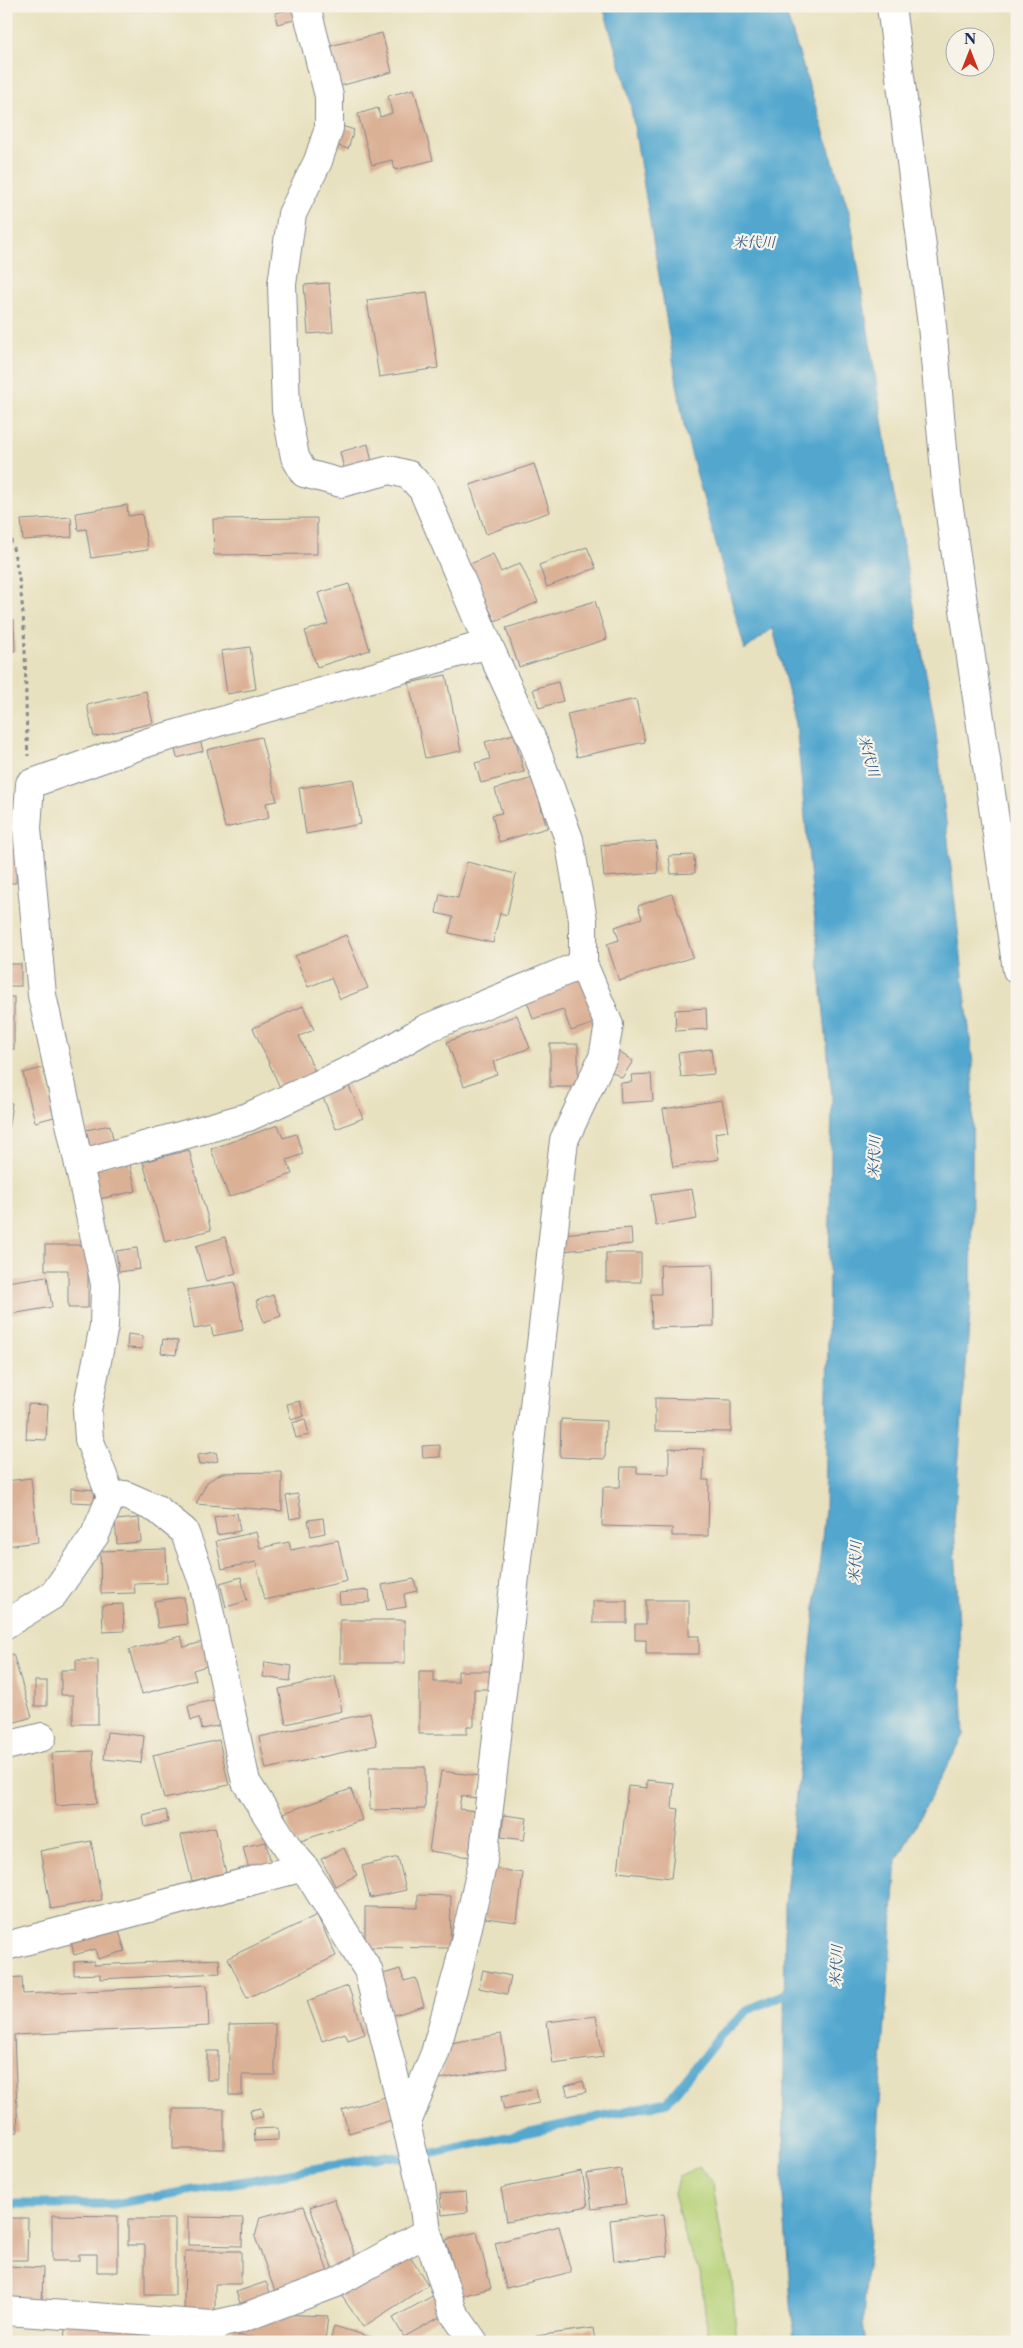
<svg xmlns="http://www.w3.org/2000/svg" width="1023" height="2348" font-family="'Libre Caslon Text','Noto Serif JP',serif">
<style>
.green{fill:#b6d177;stroke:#68806a}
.water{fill:#53a7cf;stroke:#376b96}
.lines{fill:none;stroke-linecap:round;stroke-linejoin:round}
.stream{stroke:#53a7cf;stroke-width:9}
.building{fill:#dbb196}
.minor-casing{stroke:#82888e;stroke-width:30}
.path{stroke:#82888e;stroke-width:3;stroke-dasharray:4 4;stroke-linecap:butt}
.minor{stroke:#fff;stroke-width:28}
.labels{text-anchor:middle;stroke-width:4.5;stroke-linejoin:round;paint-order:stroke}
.water-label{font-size:14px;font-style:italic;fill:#2f5986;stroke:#f7f3e8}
</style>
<rect width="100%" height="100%" fill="#f7f3e8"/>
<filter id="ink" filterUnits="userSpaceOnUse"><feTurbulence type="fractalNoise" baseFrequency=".02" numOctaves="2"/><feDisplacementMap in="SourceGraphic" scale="10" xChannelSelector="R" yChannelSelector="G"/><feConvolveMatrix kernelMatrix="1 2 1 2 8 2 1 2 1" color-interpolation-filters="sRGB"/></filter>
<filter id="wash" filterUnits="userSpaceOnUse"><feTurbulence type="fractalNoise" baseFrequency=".0096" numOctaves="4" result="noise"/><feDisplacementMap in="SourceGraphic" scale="20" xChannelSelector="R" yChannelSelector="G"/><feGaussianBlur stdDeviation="1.12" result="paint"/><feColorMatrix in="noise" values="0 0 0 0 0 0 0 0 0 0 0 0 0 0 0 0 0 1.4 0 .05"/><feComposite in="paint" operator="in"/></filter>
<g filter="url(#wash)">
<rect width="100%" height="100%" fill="#e8e1bf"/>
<polygon class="green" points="700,2166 713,2184 721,2236 732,2280 737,2342 709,2342 700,2272 685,2239 674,2193 679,2176"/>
<polygon class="water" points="603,6 784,6 850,215 892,484 935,724 973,1064 971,1299 954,1521 964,1735 897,1860 863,2322 866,2342 794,2342 783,2197 785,1904 825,1509 832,1097 796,724 773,628 745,650 685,431 629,96"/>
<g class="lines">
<polyline class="stream" points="6,2204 114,2204 386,2156 406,2159 667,2102 721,2035 748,2010 794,1990"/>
</g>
<g id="blocks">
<g class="building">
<polygon points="297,8 299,19 277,24 275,13"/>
<polygon points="382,33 392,72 336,87 326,47"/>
<polygon points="414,89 433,160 395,170 392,160 372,165 358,114 378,108 380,117 392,113 388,96"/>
<polygon points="342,126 354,130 348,149 336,145"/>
<polygon points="329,283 333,332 308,334 304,285"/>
<polygon points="427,292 438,368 379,377 367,300"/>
<polygon points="368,444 372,462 344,469 340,452"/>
<polygon points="534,464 550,512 486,534 470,485"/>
<polygon points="127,505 128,516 142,514 148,550 91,558 86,529 78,530 76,513"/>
<polygon points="71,517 72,537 23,540 21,520"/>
<polygon points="317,518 317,554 214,555 213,519"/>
<polygon points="587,547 596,568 547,587 539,565"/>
<polygon points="493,554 501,572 520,563 538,602 495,621 468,565"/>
<polygon points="349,584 370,650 317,667 305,631 328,624 318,593"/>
<polygon points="595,601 607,639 519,667 506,628"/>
<polygon points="6,620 14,620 15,651 6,651"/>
<polygon points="250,647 256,689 227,694 221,651"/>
<polygon points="446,675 461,751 425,758 409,683"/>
<polygon points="558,682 563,701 539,708 533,689"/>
<polygon points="146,691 153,723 94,737 87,705"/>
<polygon points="636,699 645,742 577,757 567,714"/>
<polygon points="514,734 524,772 481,783 475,763 490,759 485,742"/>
<polygon points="261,737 277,801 266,803 269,818 225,828 207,750"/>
<polygon points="200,739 203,751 177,758 174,745"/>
<polygon points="6,776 10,776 9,791 6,791"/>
<polygon points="533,778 547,828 499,842 492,815 502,813 495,789"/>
<polygon points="353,779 361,824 306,834 299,788"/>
<polygon points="656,841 658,873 604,877 601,845"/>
<polygon points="6,849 17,849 16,883 6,883"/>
<polygon points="694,855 695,873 671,874 669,856"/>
<polygon points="467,862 516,874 507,915 500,913 493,943 449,933 453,917 436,913 440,894 458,898"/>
<polygon points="672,894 693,957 619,981 607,944 619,940 615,927 642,918 638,906"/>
<polygon points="346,935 368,988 340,999 331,978 308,987 295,956"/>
<rect x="6" y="964" width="15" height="22"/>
<polygon points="585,974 601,1021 571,1031 563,1009 533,1019 525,995"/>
<rect x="6" y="997" width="8" height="52"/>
<polygon points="303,1006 314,1030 299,1036 318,1078 283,1094 253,1028"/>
<polygon points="706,1008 707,1029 676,1031 675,1010"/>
<polygon points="517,1015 530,1048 493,1062 497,1074 464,1086 447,1042"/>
<rect x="550" y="1044" width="28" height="43"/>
<polygon points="711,1049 714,1074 681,1077 678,1053"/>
<polygon points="619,1052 633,1061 622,1078 608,1069"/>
<polygon points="43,1068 54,1117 35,1122 23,1073"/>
<polygon points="651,1074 653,1101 621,1103 620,1083 632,1082 631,1075"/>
<polygon points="348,1084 363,1118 336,1129 322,1095"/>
<polygon points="722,1100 728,1131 715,1133 719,1159 673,1167 663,1109"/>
<polygon points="6,1102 12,1103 7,1138 6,1137"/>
<polygon points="110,1125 115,1148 92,1153 86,1130"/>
<polygon points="278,1125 283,1138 296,1134 303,1154 287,1160 292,1174 229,1197 211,1149"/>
<polygon points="189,1150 211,1230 165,1242 143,1162"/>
<polygon points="129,1160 136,1191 99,1199 92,1169"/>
<polygon points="692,1189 697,1219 656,1226 651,1195"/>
<polygon points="631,1228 632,1244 563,1251 561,1234"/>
<polygon points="225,1237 236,1273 206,1282 196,1246"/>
<polygon points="45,1245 88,1245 88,1308 68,1308 68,1270 45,1270"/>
<polygon points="137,1248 140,1269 119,1272 116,1251"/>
<rect x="606" y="1253" width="35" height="29"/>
<polygon points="713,1264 714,1326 652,1328 651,1294 661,1294 660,1265"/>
<polygon points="47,1276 52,1307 6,1315 6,1282"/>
<polygon points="235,1282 243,1330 213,1336 211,1326 194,1329 187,1290"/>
<polygon points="273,1295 281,1316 264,1322 256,1301"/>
<polygon points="128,1334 143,1336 142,1349 127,1348"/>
<polygon points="163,1339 178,1341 176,1355 161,1353"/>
<polygon points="655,1398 731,1400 731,1432 655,1431"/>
<polygon points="300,1401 304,1416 291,1420 287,1404"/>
<polygon points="28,1404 48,1405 46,1440 26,1439"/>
<polygon points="305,1419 309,1435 296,1438 292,1423"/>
<polygon points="561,1419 606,1421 605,1459 560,1457"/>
<polygon points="440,1445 440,1457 423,1458 422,1446"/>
<polygon points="669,1448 704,1449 703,1480 709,1480 708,1536 672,1536 672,1528 602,1526 603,1487 620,1487 621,1467 637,1467 637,1473 669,1474"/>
<polygon points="216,1452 218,1461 199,1465 197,1455"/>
<polygon points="282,1472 282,1511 196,1504 207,1482 222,1473"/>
<polygon points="31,1478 38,1542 6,1546 6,1481"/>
<polygon points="71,1488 95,1490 94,1503 71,1502"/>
<polygon points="298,1494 302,1517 290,1519 286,1496"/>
<polygon points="237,1513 240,1531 217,1535 214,1517"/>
<polygon points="139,1518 141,1542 117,1544 115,1520"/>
<polygon points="323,1518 325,1533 311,1536 308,1520"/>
<polygon points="256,1532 260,1548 289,1542 291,1550 338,1540 347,1581 265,1600 256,1562 222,1569 216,1541"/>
<polygon points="166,1549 167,1583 134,1584 135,1593 101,1594 100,1551"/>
<polygon points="241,1577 247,1601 226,1607 220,1583"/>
<polygon points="414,1579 417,1591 404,1594 406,1607 387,1610 382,1585"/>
<polygon points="369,1590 370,1602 340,1604 339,1593"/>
<polygon points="184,1597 187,1624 158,1628 154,1601"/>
<polygon points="646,1600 689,1600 689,1636 699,1636 699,1654 646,1654 646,1640 635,1640 635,1624 646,1624"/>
<rect x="593" y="1601" width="34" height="22"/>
<polygon points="123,1604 124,1631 103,1632 102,1605"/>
<rect x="340" y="1620" width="65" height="43"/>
<polygon points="181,1636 184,1647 210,1640 216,1663 193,1670 196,1680 142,1694 129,1650"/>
<polygon points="13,1654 32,1717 6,1725 6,1656"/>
<polygon points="76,1660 98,1660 98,1724 73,1724 73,1695 61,1695 61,1670 76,1670"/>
<polygon points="265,1662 292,1666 290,1681 263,1677"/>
<polygon points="419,1671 434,1671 434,1682 458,1682 458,1671 499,1671 499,1689 474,1689 474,1726 467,1726 467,1734 419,1734"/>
<polygon points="335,1676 342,1711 286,1724 279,1689"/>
<rect x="35" y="1681" width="12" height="25"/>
<polygon points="222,1698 227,1724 202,1729 199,1718 191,1720 188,1706"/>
<polygon points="370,1713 377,1745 266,1769 259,1737"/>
<polygon points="107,1732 144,1736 141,1763 104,1759"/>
<polygon points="219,1740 229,1785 164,1799 153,1755"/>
<polygon points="93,1751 97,1803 56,1806 52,1753"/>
<polygon points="369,1767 425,1767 425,1809 370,1810"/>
<polygon points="441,1771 480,1776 477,1798 461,1796 459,1809 477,1811 470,1857 429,1851"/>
<polygon points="647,1780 674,1783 672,1808 679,1809 671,1878 618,1872 628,1786 647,1788"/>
<polygon points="351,1789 362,1820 295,1843 284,1813"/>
<polygon points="166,1810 168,1822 145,1827 143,1816"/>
<polygon points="504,1815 527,1818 524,1840 501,1837"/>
<polygon points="215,1827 226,1873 192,1881 181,1835"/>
<polygon points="91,1841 102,1900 51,1909 40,1851"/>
<polygon points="266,1842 271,1864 249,1869 243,1847"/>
<polygon points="344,1848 357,1875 335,1886 321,1859"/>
<polygon points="398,1857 406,1890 370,1898 362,1866"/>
<polygon points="491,1868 523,1873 517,1922 485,1918"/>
<polygon points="418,1895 451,1896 450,1948 365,1947 365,1907 418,1908"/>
<polygon points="317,1915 336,1956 247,1998 228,1958"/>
<polygon points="117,1924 125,1951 98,1959 95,1949 74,1955 70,1936"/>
<polygon points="219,1959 220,1973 100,1979 100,1974 74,1975 74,1962 94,1961 94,1965"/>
<polygon points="400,1969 404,1981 416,1978 424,2006 391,2016 380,1975"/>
<polygon points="483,1970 511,1976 507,1994 479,1988"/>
<polygon points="22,1977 23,1994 207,1985 209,2026 14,2035 18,2132 6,2132 6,1978"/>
<polygon points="348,1986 365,2034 348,2040 345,2033 322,2041 307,2001"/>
<polygon points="596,2016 603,2057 553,2064 547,2022"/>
<polygon points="275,2024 275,2075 242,2075 242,2095 229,2095 229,2025"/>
<polygon points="501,2034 507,2068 439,2079 451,2043"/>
<rect x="207" y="2051" width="11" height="29"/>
<polygon points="583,2081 586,2092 568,2096 565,2086"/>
<polygon points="536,2089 539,2103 504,2110 501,2096"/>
<polygon points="388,2096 395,2119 349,2133 342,2110"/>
<polygon points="261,2108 263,2117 252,2119 250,2110"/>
<rect x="173" y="2109" width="51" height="40"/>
<polygon points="278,2128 278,2140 255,2141 254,2129"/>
<polygon points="621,2169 626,2204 592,2209 587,2174"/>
<polygon points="582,2172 588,2206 507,2222 501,2188"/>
<polygon points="466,2192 468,2212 442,2215 440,2194"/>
<polygon points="334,2199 357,2261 333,2270 310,2207"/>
<polygon points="304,2206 328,2272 275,2291 255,2237 260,2217"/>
<polygon points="664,2214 668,2256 614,2261 610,2220"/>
<polygon points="52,2215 118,2216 118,2272 97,2272 97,2254 79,2254 79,2261 52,2261"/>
<polygon points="188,2217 243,2218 242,2246 188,2245"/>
<polygon points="6,2218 28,2218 27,2260 6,2260"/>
<polygon points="128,2219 175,2219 175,2295 145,2295 145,2245 128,2245"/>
<polygon points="559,2226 571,2272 506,2288 495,2243"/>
<polygon points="477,2232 491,2288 461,2296 446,2240"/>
<polygon points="185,2251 241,2251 241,2284 215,2284 215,2314 184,2314"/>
<polygon points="407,2252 428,2285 363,2327 341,2295"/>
<polygon points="6,2266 43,2268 42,2302 6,2301"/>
<polygon points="266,2282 272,2297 242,2308 236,2292"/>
<polygon points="436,2294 447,2313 404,2337 393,2318"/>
<polygon points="273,2314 328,2316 325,2342 296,2342 233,2335 234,2325"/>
<polygon points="66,2320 177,2328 176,2342 64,2341"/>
<polygon points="334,2326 377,2339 376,2342 330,2342"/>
<polygon points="593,2328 595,2342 537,2342 536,2336"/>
</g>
</g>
</g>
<g filter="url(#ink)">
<use href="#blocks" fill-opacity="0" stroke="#82888e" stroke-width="1"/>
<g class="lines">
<defs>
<g id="minor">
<polyline points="306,6 329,96 329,128 318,161 292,214 282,284 286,410 295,457 304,473 341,483 390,470 409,475 423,490 488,644 533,742 569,839 583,920 583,964 609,1025 603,1057 564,1140 483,1861 458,1971 435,2053 406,2125"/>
<polyline points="891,6 932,325 947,494 1017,970"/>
<polyline points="79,1164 248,1117 370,1061 425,1029 583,964"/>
<polyline points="111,1497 125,1495 157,1509 184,1531 203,1582 246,1782 290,1851 304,1867 368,1970 421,2185 427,2232 453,2312 474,2342"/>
<polyline points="6,1624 53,1595 95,1535 111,1497 89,1439 87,1410 104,1326 105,1284 42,995 27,828 30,784 149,742 488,644"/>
<polyline points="6,1746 42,1737"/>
<polyline points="6,1946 304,1867"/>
<polyline points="6,2311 213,2325 211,2342"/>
<polyline points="213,2325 240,2319 334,2284 427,2232"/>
</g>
</defs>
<use href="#minor" class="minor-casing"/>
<path class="path" d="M6,524C31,599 23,678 28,756"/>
<use href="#minor" class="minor"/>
</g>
</g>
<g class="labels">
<g class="water-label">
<text x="754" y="247">米代川</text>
<text transform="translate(869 756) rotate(74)" y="5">米代川</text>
<text transform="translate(874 1157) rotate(-87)" y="5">米代川</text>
<text transform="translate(855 1562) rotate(-87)" y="5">米代川</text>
<text transform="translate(836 1966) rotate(-87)" y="5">米代川</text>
</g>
</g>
<rect width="1023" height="2348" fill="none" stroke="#f7f3e8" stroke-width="25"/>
<g transform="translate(970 52)"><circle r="24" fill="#f7f3e8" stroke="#9fa5b1"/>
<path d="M0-4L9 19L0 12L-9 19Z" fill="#c8321e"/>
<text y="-8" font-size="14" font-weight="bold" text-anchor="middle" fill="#1b2f5e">N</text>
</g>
</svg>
